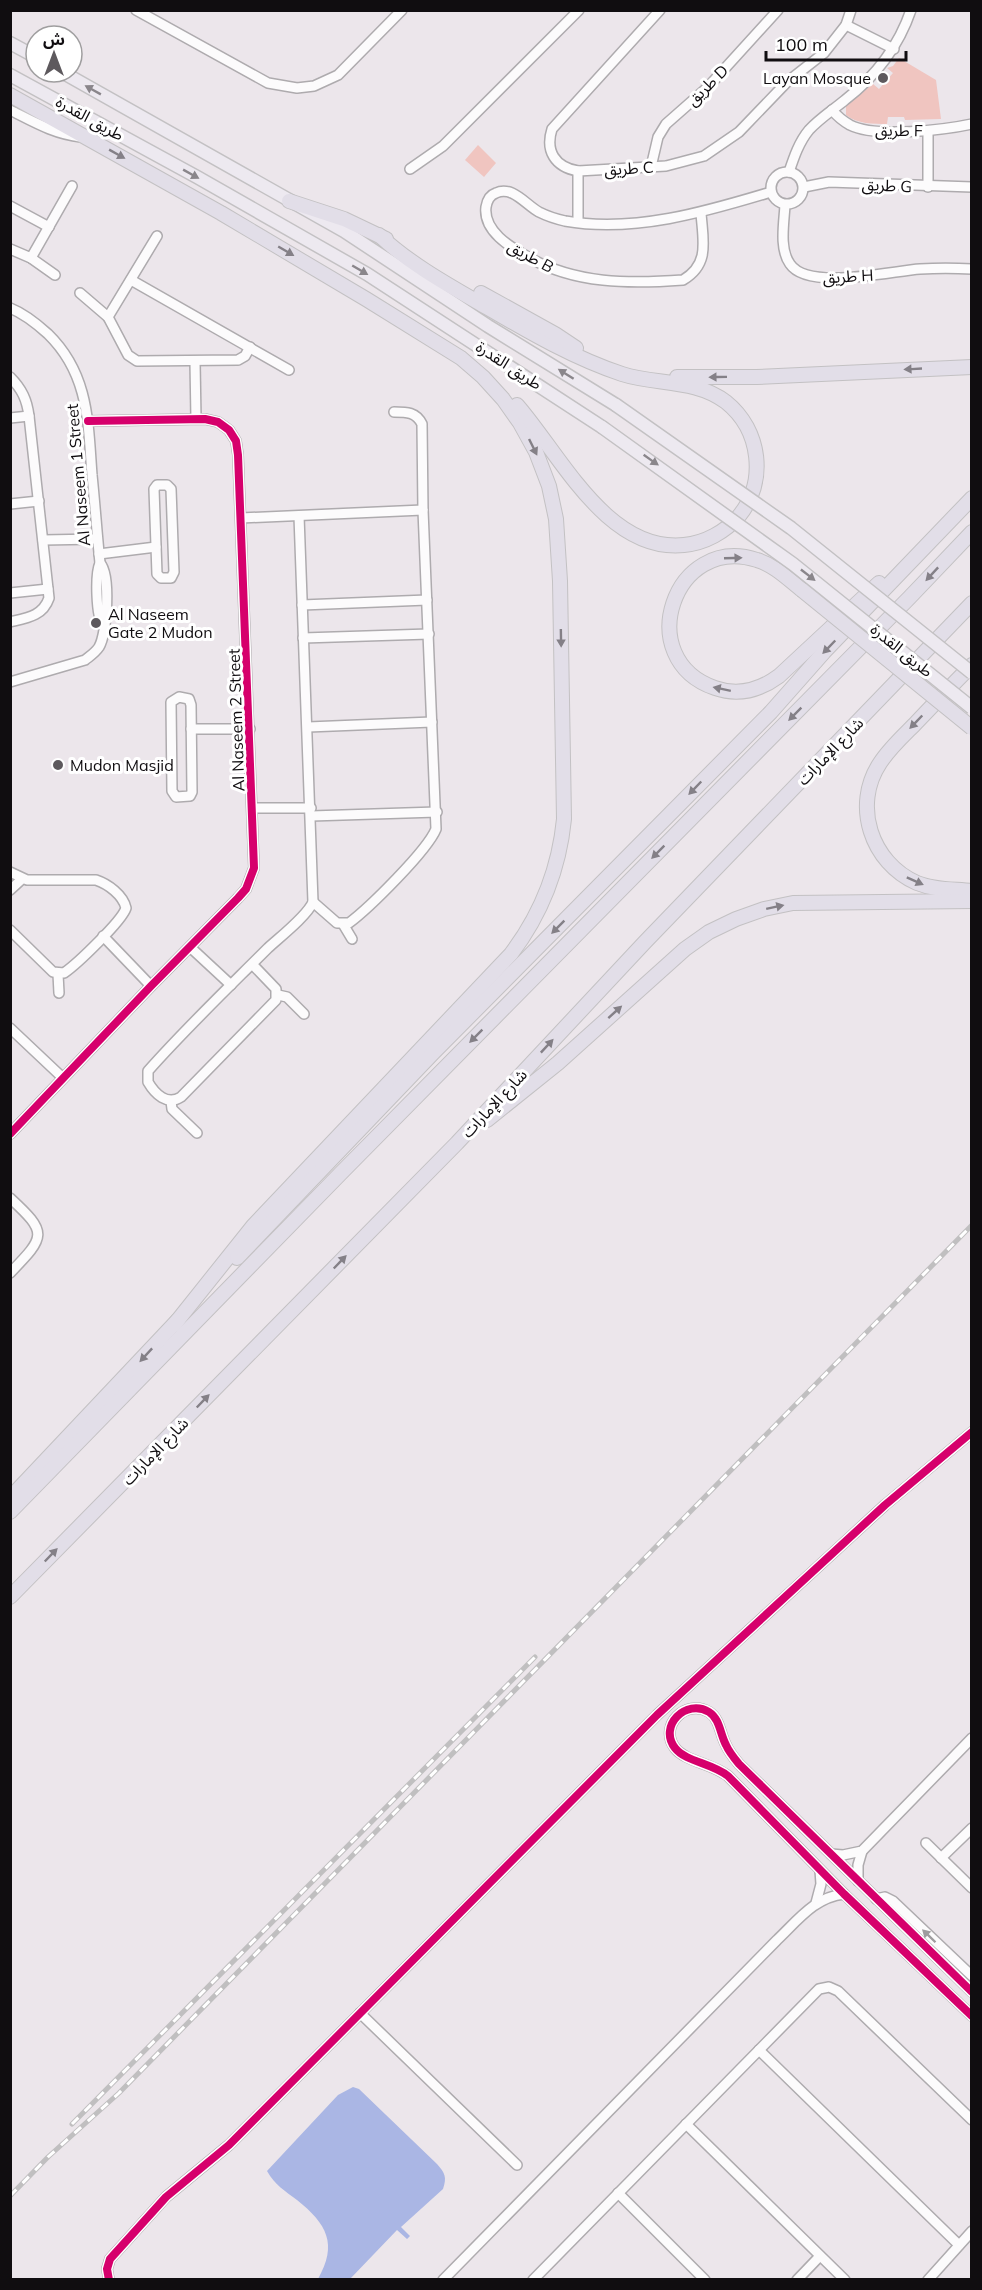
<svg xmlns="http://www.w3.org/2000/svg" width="982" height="2290" font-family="Mulish,'Noto Sans Arabic',sans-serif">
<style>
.green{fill:#f0c5c0}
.water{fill:#aab6e4}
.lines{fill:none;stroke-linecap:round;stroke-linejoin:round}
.minor-casing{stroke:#aeabae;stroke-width:12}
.major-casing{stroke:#c3c1c3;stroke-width:15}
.highway-casing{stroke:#c3c1c3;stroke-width:16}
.minor{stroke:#fcfbfc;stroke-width:9}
.major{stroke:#ede9f0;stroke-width:12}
.highway{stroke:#e2dee8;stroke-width:14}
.rail-casing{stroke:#c0bfc0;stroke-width:5}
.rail{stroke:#fff;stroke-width:3;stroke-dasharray:9;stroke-linecap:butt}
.major-bridge-casing{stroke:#c3c1c3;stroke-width:15;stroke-linecap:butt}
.highway-bridge-casing{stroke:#c3c1c3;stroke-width:16;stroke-linecap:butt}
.major-bridge{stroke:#ede9f0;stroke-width:12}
.highway-bridge{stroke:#e2dee8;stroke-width:14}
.cycleway-casing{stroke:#fff;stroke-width:11}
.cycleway{stroke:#d6006c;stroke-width:8}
.oneway{fill:#8a868b}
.oneway2{fill:#848087}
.oneway3{fill:#9e9c9e}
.poi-dot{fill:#5d595d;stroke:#fff;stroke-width:2}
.labels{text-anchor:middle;stroke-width:6;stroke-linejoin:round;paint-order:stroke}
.poi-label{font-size:16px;fill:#100d10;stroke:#fff;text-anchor:start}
.street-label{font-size:16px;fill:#100d10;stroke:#fff}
</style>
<rect width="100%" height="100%" fill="#ece6eb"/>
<g class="green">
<path d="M899,58L936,80L941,119L905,120L904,117H888L887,124C874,124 857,124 846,115V105L873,84L879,89L893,73L887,68L893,66Z"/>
<polygon points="478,145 496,163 484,177 465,160"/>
</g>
<path class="water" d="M353,2087L359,2089L437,2164C445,2173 447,2177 443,2189L401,2227L410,2236L407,2239L397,2230L350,2279H318C338,2244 327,2224 297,2200C285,2191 275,2185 267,2171L338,2095Z"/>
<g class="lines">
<defs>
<g id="minor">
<polyline points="136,10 268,83 297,88 314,86 338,75 402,10"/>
<path d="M660,10L552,129C545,151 555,167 578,171L666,166L704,156L739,132L787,82L824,53L846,25L851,10"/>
<polyline points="846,25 894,49"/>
<path d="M10,110C34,122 54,134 81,137"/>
<path d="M832,110C837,116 843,121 850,125C875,138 944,130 972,124"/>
<polyline points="928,131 928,187"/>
<polyline points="651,167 658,137 666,124 708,87 778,10"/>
<polyline points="410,169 443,146 579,10"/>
<circle cx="787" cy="188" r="16"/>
<path d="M789,172C794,157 799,142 809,130C820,118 833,110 845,100C876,76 898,48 911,10"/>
<polyline points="804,187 829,182 972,187"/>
<path d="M785,205C784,223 779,249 790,264C808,291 891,271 920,269C937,268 954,268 972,269"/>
<polyline points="10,206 49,227"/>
<path d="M701,213C703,241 710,264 683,280C629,284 575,284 528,257C510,247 483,231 486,207C487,201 490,195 496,193C512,185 526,205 539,212C547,216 556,219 565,221C634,233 705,212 771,192"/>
<polyline points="578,222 578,171"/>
<polyline points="10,249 31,258 55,275"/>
<polyline points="31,258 72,186"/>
<polyline points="131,280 289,370"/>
<polyline points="80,293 108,317 128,355 137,361 238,360 245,356 250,347"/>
<path d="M10,308C25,314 37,324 48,334C89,374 88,422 92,475C95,504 97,534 100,563C95,574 96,616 103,626"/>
<polyline points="108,317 157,236"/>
<polyline points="195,362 196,419"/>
<path d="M10,377C22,389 27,400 29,416L49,598C43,616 27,618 10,622"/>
<polyline points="10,418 29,416"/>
<polygon points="157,485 167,485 171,489 174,572 171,578 161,578 157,574 154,489"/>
<polyline points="10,504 39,501"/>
<polyline points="241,518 423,510"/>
<polyline points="43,540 97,539"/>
<polyline points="99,554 156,547"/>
<polyline points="10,593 48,589"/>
<polyline points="302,605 427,600"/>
<polyline points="303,638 429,634"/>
<path d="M10,682L85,660C90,656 95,653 99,647C107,633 111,575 100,563"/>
<polygon points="179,697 189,699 191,705 192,792 190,796 176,797 172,791 171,702"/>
<polyline points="308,727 432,722"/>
<polyline points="191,729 250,729"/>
<polyline points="253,808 311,808"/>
<polyline points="311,816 437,812"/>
<path d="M10,872L27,880H96C108,884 123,895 126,908C122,921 77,964 64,973L53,972L10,930"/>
<polyline points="10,890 22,879"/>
<path d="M313,902L337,923H349C369,908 427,851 436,829L423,510L422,424C416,412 407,412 394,412"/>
<polyline points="343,924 352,939"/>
<polyline points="103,936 151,986"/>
<polyline points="190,947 231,985"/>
<path d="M252,964L276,989V1000L181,1097C167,1106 155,1094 148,1082V1071C186,1028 228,988 268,948C280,937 307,916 313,902L299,516"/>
<polyline points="58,974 59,993"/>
<polyline points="278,995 287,997 304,1014"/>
<polyline points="10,1028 63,1078"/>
<polyline points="171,1101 172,1109 197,1133"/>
<polyline points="10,1134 151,986 238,898 246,889 254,868 238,455 236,441 229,430 218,422 205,419 88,421"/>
<path d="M10,1198C48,1233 46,1236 10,1273"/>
<polyline points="926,1843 972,1888"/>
<polyline points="831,1854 843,1855 862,1851 972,1738"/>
<polyline points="941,1858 972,1828"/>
<polyline points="858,1881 858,1865 862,1851"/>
<polyline points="876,1899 885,1897 893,1901 972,1976"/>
<polyline points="816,1903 821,1884 820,1870"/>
<path d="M972,1992L739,1764C734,1758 729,1752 726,1745C720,1734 720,1719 709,1712C686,1698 658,1726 675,1748C686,1762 712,1763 728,1776L844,1894L972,2016"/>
<polyline points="360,2013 517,2165"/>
<polyline points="759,2050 959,2245"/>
<polyline points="686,2124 845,2280"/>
<polyline points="618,2193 705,2280"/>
<polyline points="109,2280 107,2269 110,2259 166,2197 229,2145 657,1715 885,1505 972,1432"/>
<path d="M443,2280L777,1940C798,1920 815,1897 844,1894"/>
<polyline points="533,2280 819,1989 829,1987 838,1991 972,2120"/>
<polyline points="797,2280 820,2256"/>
<polyline points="928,2280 972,2231"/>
</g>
<g id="major">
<polyline points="10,43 36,57"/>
<polyline points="62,72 344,231 488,326 616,405"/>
<polyline points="10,75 197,177 367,274 602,427"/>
</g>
<g id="highway">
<path d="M10,95L221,213L366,299L461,358L483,377L503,399L520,423L536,452L549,486L556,519L560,581L564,819C559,870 542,913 511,954L253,1226L174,1325"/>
<polyline points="289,201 344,219 386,239"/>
<path d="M379,235C411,265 450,286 488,308C531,333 574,358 622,374C656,385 696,379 726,402C761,430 767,482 739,516C725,532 705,543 684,545C607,553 560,454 517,405"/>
<polyline points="481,293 555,334 576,348"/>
<polyline points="677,377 757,377 972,367"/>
<path d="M802,590C788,579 774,565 757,560C674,533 631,659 715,688C738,696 760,690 779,676L879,583"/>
<path d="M972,665C952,685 933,705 914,725C902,737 889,749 880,763C852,805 871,863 917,883C934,890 953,889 972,891"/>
<polyline points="487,1120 558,1063 685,949 709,932 736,919 764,909 793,903 972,901"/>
<polyline points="237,1258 433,1053 771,712 824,652 972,498"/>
<polyline points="10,1498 178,1320"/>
<polyline points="10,1512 340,1174 910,597 972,532"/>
<polyline points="10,1597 457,1143 645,942 972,603"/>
</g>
</defs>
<use href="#minor" class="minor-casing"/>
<use href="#major" class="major-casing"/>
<use href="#highway" class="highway-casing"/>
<use href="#minor" class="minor"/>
<use href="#major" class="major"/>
<use href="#highway" class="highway"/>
<defs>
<g id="rail">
<polyline points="72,2124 535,1657"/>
<polyline points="10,2196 48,2157 119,2093 972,1225"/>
</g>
</defs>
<use href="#rail" class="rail-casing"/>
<use href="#rail" class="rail"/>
<defs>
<g id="major-bridge">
<polyline points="616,405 791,528 972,673"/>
<polyline points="602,427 793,564 972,708"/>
</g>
<polyline id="highway-bridge" points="802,590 972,728"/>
</defs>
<use href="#major-bridge" class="major-bridge-casing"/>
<use href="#highway-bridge" class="highway-bridge-casing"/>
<use href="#major-bridge" class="major-bridge"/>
<use href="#highway-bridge" class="highway-bridge"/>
<defs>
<g id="cycleway">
<polyline points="10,1134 151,986 238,898 246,889 254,868 238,455 236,441 229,430 218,422 205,419 88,421"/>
<path d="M972,1992L739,1764C734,1758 729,1752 726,1745C720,1734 720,1719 709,1712C686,1698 658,1726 675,1748C686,1762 712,1763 728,1776L844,1894L972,2016"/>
<polyline points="109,2280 107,2269 110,2259 166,2197 229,2145 657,1715 885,1505 972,1432"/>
</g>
</defs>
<use href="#cycleway" class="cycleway-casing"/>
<use href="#cycleway" class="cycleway"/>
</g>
<defs><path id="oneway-solid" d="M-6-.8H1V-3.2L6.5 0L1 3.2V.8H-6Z" transform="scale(1.5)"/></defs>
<g class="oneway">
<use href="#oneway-solid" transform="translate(93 90) rotate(-151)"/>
<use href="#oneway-solid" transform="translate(191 174) rotate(29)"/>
<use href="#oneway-solid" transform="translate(360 270) rotate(30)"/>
<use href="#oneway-solid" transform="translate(566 374) rotate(-148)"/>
<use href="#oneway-solid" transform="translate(651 460) rotate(35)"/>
<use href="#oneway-solid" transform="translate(808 575) rotate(38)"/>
</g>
<g class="oneway2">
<use href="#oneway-solid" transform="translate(117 154) rotate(29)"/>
<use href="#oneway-solid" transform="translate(286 251) rotate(30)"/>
<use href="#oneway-solid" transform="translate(913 369) rotate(177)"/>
<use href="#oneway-solid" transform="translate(718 377) rotate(179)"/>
<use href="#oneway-solid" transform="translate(533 447) rotate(64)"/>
<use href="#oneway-solid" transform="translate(733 558) rotate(-2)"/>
<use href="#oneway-solid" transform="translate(932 574) rotate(133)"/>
<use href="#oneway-solid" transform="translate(561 638) rotate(89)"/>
<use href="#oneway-solid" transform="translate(829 647) rotate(134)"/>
<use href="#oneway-solid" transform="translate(722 689) rotate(-168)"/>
<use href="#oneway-solid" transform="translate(795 714) rotate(135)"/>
<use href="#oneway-solid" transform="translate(916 722) rotate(134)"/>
<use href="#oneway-solid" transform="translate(695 788) rotate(134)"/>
<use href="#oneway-solid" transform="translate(658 852) rotate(135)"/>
<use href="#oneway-solid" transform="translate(915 881) rotate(24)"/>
<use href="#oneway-solid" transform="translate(775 907) rotate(-12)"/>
<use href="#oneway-solid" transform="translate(558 927) rotate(135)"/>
<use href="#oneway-solid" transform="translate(615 1012) rotate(-42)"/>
<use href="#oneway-solid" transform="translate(476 1036) rotate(135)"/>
<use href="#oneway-solid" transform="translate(547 1046) rotate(-47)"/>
<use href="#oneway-solid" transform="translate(340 1262) rotate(-46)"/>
<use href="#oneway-solid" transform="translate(146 1355) rotate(133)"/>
<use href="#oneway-solid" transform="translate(203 1401) rotate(-46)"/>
<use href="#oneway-solid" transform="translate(51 1555) rotate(-46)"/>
</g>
<use class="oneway3" href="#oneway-solid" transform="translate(929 1936) rotate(-136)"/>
<g class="poi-dot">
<circle cx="883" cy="78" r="6"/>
<circle cx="96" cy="623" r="6"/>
<circle cx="58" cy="765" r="6"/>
</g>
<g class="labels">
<g class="poi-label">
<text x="871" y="84" text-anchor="end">Layan Mosque</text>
<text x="108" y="620">Al Naseem<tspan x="108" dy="18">Gate 2 Mudon</tspan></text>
<text x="70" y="771">Mudon Masjid</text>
</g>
<g class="street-label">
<text transform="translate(707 85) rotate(-44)" y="6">طريق D</text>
<text transform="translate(90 118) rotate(29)" y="6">طريق القدرة</text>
<text transform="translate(899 130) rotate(1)" y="6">طريق F</text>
<text transform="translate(629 168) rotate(-3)" y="6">طريق C</text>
<text transform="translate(887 185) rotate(3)" y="6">طريق G</text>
<text transform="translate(531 256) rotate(29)" y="6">طريق B</text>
<text transform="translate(848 276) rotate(-3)" y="6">طريق H</text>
<text transform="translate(509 365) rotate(33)" y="6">طريق القدرة</text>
<text transform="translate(78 475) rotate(-95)" y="6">Al Naseem 1 Street</text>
<text transform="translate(902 650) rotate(39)" y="6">طريق القدرة</text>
<text transform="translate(236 720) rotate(-92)" y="6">Al Naseem 2 Street</text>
<text transform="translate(830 751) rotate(-46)" y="6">شارع الإمارات</text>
<text transform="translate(494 1103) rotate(-47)" y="6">شارع الإمارات</text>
<text transform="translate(155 1451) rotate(-46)" y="6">شارع الإمارات</text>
</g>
</g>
<rect width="982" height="2290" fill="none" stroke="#100d10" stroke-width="24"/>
<g transform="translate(54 54)"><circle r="28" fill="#ffffff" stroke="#9f9e9f" stroke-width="1.5"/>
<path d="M0-4.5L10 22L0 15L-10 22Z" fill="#5d595d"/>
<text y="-9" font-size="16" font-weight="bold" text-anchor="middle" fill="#100d10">ش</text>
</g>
<path d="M766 51v9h140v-9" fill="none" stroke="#100d10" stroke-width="3"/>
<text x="775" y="51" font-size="18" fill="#100d10" stroke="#ffffff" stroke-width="4.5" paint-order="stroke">100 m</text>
</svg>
